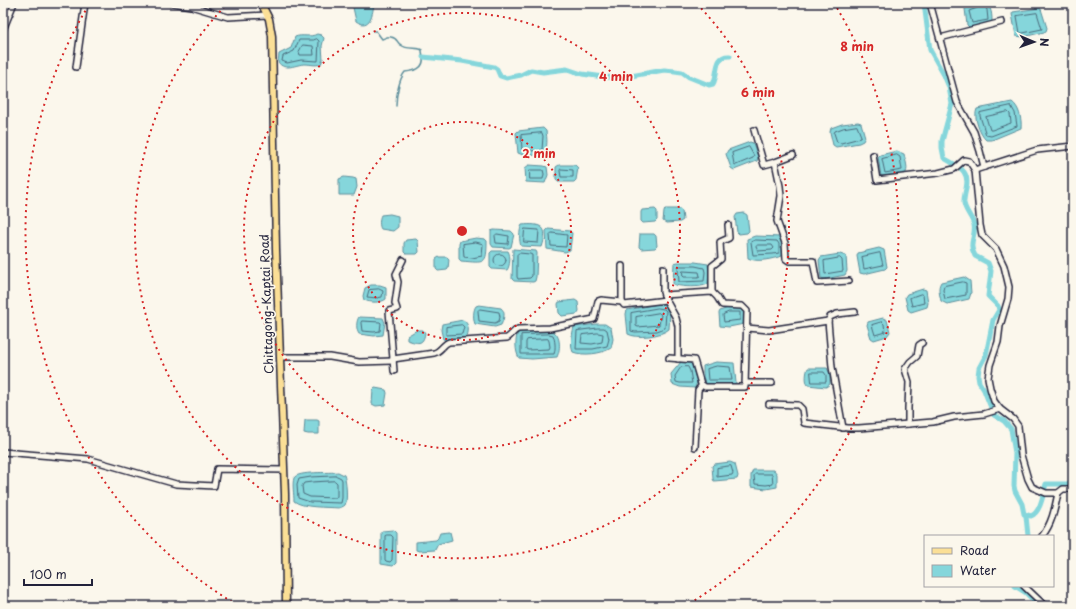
<svg xmlns="http://www.w3.org/2000/svg" width="1076" height="609" font-family="'Playpen Sans',sans-serif">
<style>
.water{fill:#85d6db;stroke:#5d8e9b}
.lines{fill:none;stroke-linecap:round;stroke-linejoin:round}
.shore{stroke:#4a6a7b;stroke-width:1}
.stream{stroke:#5d8e9b;stroke-width:1.5}
.canal{stroke:#85d6db;stroke-width:5}
.minor-casing{stroke:#22223b;stroke-width:8}
.major-casing{stroke:#22223b;stroke-width:9}
.minor{stroke:#fbf7ec;stroke-width:5}
.major{stroke:#fbdf96;stroke-width:6}
.ring{fill:none;stroke:#d62828;stroke-width:2;stroke-dasharray:2 4}
.labels{text-anchor:middle;stroke-width:3.5;stroke-linejoin:round;paint-order:stroke}
.street-label{font-size:12px;fill:#22223b;stroke:#fbf7ec}
.centre{fill:#d62828;stroke:#fbf7ec;stroke-width:2}
.ring-label{font-size:12px;text-anchor:middle;font-weight:bold;fill:#d62828;stroke:#fbf7ec;stroke-width:3.5;stroke-linejoin:round;paint-order:stroke}
</style>
<rect width="100%" height="100%" fill="#fbf7ec"/>
<filter id="ink" filterUnits="userSpaceOnUse"><feTurbulence type="fractalNoise" baseFrequency=".025" numOctaves="2"/><feDisplacementMap in="SourceGraphic" scale="8" xChannelSelector="R" yChannelSelector="G"/><feConvolveMatrix kernelMatrix="1 2 1 2 8 2 1 2 1" color-interpolation-filters="sRGB"/></filter>
<g filter="url(#ink)">
<g class="water">
<path d="M352,3H374C373,13 370,31 356,21Z"/>
<path d="M981,3C991,3 992,13 992,21V22L973,28L969,27L967,25L965,9L966,7Z"/>
<polygon points="1039,8 1041,9 1047,28 1046,31 1044,32 1023,37 1016,36 1012,14 1013,12"/>
<path d="M317,34L321,35L324,38L322,46L323,59L321,64C315,66 311,64 305,64C296,64 285,72 278,62L279,54L291,48L295,37C302,34 310,38 317,34Z"/>
<path d="M1012,102C1019,107 1022,119 1021,128L992,140H986C980,135 973,117 977,109Z"/>
<polygon points="858,122 861,123 865,137 863,141 859,143 836,147 833,145 830,132 831,128 842,124"/>
<path d="M543,128L546,131C547,138 548,147 544,154C536,155 526,157 518,153L516,133L518,131Z"/>
<polygon points="750,142 753,143 758,157 757,161 734,170 731,168 726,154 728,150"/>
<path d="M897,151L904,154C905,160 910,170 904,175L884,177L881,176L878,157L880,155Z"/>
<polygon points="529,165 544,166 547,167 548,175 545,183 526,182 525,168"/>
<polygon points="559,165 575,165 578,168 576,180 574,182 558,182 556,179 556,167"/>
<polygon points="344,177 353,178 356,179 357,187 354,195 339,195 339,179"/>
<polygon points="655,209 657,211 657,220 655,222 643,223 641,221 641,212 642,210"/>
<polygon points="665,209 680,209 682,211 683,220 680,222 666,223 663,221 664,212"/>
<polygon points="744,213 747,215 749,231 747,233 739,234 737,232 735,217 737,214"/>
<path d="M390,214L398,216V227L393,231L381,229C379,226 379,219 381,215Z"/>
<path d="M522,225C542,223 549,227 542,247L521,246C519,241 519,230 522,225Z"/>
<polygon points="548,229 570,231 572,233 570,250 565,252 547,249 546,231"/>
<polygon points="494,230 511,231 514,234 511,247 509,248 493,247 491,244 491,231"/>
<polygon points="640,234 654,234 656,236 657,246 655,248 641,249 639,247"/>
<path d="M755,236L781,237L783,243L782,256C772,259 757,263 748,258L747,239Z"/>
<path d="M476,238L485,239L487,241C487,265 485,263 461,261L459,259V244L460,241Z"/>
<polygon points="416,239 418,241 419,252 417,254 406,254 404,252 404,243 406,240"/>
<polygon points="879,248 884,250 887,267 885,269 864,274 860,273 857,256 858,253"/>
<polygon points="513,249 536,251 537,253 536,277 535,281 533,282 514,281 512,279"/>
<path d="M492,251H508C511,256 510,266 507,270L492,269L490,267V253Z"/>
<polygon points="840,254 846,256 847,271 845,275 825,279 821,278 819,260 821,257"/>
<polygon points="439,257 447,257 449,259 448,269 447,270 438,271 436,269 436,259"/>
<path d="M678,262H695L708,264L709,272L708,284C699,288 684,287 675,285L673,284L674,263Z"/>
<path d="M964,277L970,281L971,293L969,299L947,304L941,301C940,295 937,288 941,282Z"/>
<path d="M371,285H380L386,287V299C381,303 371,303 364,300L363,296L365,288Z"/>
<polygon points="923,289 926,290 928,303 927,307 911,312 908,310 905,297 907,294"/>
<polygon points="575,300 578,302 579,311 577,314 562,316 559,313 558,304 559,302"/>
<path d="M658,304H662L668,307L670,312L669,329C662,336 636,339 628,334L626,314L627,310Z"/>
<path d="M479,305L501,308C506,312 504,319 501,325L495,327L475,324C473,319 473,310 476,306Z"/>
<polygon points="728,308 742,308 745,312 744,324 729,327 720,326 719,313 720,311"/>
<path d="M359,317L383,318L385,323L383,335L374,336L359,334C356,330 356,321 359,317Z"/>
<polygon points="883,318 887,320 890,332 887,336 874,340 871,338 867,325 868,322"/>
<path d="M463,320C470,324 469,333 466,338L446,340L443,339L441,330L442,324Z"/>
<path d="M597,324H605L611,328L613,339L611,348C602,354 583,356 573,352C570,345 572,334 574,327Z"/>
<path d="M417,330H423L425,333C423,346 417,343 407,340V336Z"/>
<path d="M550,330C561,333 561,348 557,357L532,359L519,358C515,351 515,339 518,332L521,331Z"/>
<polygon points="681,362 689,362 692,365 697,382 695,388 680,387 672,384 671,374"/>
<polygon points="716,362 734,363 736,383 731,385 706,384 703,377 703,366"/>
<path d="M808,368H827L830,374V384L826,387L808,385C805,381 806,372 808,368Z"/>
<polygon points="375,388 386,390 387,393 385,405 376,406 372,404 373,390"/>
<polygon points="305,420 317,420 319,421 319,434 308,434 304,433"/>
<polygon points="730,462 735,464 738,476 737,479 714,481 713,479 712,466 714,464"/>
<polygon points="753,470 774,470 777,474 777,487 766,489 751,487 751,475"/>
<path d="M338,472L344,475C346,480 348,500 345,505C343,507 341,507 339,508C327,507 302,508 294,501C294,494 292,484 294,478C297,471 331,473 338,472Z"/>
<polygon points="382,531 393,530 396,533 396,563 393,566 381,564 381,532"/>
<polygon points="450,532 452,540 438,544 435,550 419,551 416,550 416,542 436,540 438,538 440,533"/>
</g>
<g class="lines">
<g class="shore">
<polyline points="978,3 977,8 969,11 972,23 988,20 987,10 984,3"/>
<polygon points="1037,13 1042,29 1023,33 1020,33 1017,16"/>
<polygon points="317,39 319,41 318,61 301,60 287,63 282,61 283,56 294,51 299,40 313,40"/>
<polygon points="303,45 313,46 314,55 300,55 299,52"/>
<polygon points="1011,106 1015,113 1017,126 991,136 986,135 980,116 980,113"/>
<polygon points="1008,112 1010,114 1011,123 992,130 990,130 986,117"/>
<polygon points="857,126 861,136 860,138 841,143 837,142 834,133 835,131 843,128"/>
<polygon points="542,133 543,136 542,150 535,151 522,150 521,135"/>
<polygon points="749,147 754,156 753,158 736,165 734,164 732,153"/>
<polygon points="897,155 900,157 902,170 885,173 882,159"/>
<polygon points="561,169 573,170 573,177 561,177 560,171"/>
<polygon points="530,170 543,170 544,174 543,179 530,179"/>
<polygon points="525,229 539,230 538,243 524,242"/>
<polygon points="552,233 567,235 566,247 551,246 550,235"/>
<polygon points="497,234 509,236 508,244 496,243 495,236"/>
<polygon points="756,240 777,241 779,244 779,253 773,254 753,255 751,242"/>
<polygon points="476,242 483,244 482,256 472,258 464,257 463,244"/>
<polygon points="758,245 772,245 774,248 772,250 758,251 756,247"/>
<polygon points="519,253 530,254 532,255 532,276 530,278 518,279 517,277 517,255"/>
<polygon points="880,253 883,265 864,269 862,257"/>
<circle cx="500" cy="260" r="6"/>
<polygon points="840,258 842,260 843,271 825,274 824,261"/>
<polygon points="679,266 695,266 704,268 705,272 704,281 679,282 678,268"/>
<polygon points="683,271 699,272 700,276 698,277 684,277 683,276"/>
<polygon points="963,282 966,283 966,295 945,299 943,290 944,286"/>
<polygon points="379,289 383,291 382,297 377,298 367,297 369,290"/>
<polygon points="921,294 923,295 924,303 912,306 910,298"/>
<polygon points="658,308 664,309 666,311 665,328 657,331 635,332 631,331 631,313"/>
<polygon points="480,309 499,312 500,317 499,321 495,323 479,321 478,311"/>
<polygon points="729,312 740,312 740,320 724,322 723,315"/>
<polygon points="659,313 661,315 659,325 638,327 636,326 636,317"/>
<polygon points="362,321 380,322 381,323 380,331 374,332 362,331 361,323"/>
<polygon points="882,322 884,324 885,332 875,335 872,325"/>
<polygon points="462,325 464,327 462,334 446,335 446,327"/>
<polygon points="598,328 604,328 607,330 609,339 607,346 593,349 576,349 577,331"/>
<polygon points="598,333 603,334 602,342 592,344 581,343 582,335"/>
<path d="M549,334L553,335C555,340 556,348 554,354H521V335Z"/>
<polygon points="548,339 549,341 550,347 549,349 528,350 526,349 526,342 527,340"/>
<polygon points="717,366 730,367 732,380 708,380 707,369"/>
<polygon points="688,367 690,371 692,383 680,383 676,382 675,376 681,367"/>
<polygon points="811,372 824,372 826,375 826,382 812,382"/>
<polygon points="731,466 733,473 732,475 717,477 717,468"/>
<polygon points="756,474 772,474 773,484 766,485 755,484 754,476"/>
<polygon points="337,476 341,478 342,480 342,498 341,503 310,502 298,498 297,485 299,479 311,477"/>
<polygon points="335,481 337,483 337,496 336,498 310,497 303,494 302,486 304,483 312,482"/>
<polygon points="387,535 391,535 393,537 392,560 390,562 386,561 385,560 385,536"/>
</g>
<path class="stream" d="M373,31H376L382,39C385,38 388,36 391,37C398,38 396,42 401,45C407,50 416,47 422,50C422,53 423,55 423,57C425,69 414,71 405,72C399,79 396,96 396,106"/>
<g class="canal">
<path d="M924,3L930,50L944,75L949,87L952,104L942,141V148L944,158C950,162 961,167 964,172C971,182 963,193 964,203C965,211 972,217 974,225C976,233 971,240 972,247C972,250 974,253 975,256L988,263L991,271L988,296L998,306L999,310L993,320L986,355L979,368L978,376L979,382L984,390L994,415L1004,421L1011,429L1015,453L1014,486L1015,491L1022,504L1024,514L1031,516C1041,512 1043,494 1046,484H1073"/>
<path d="M423,57L462,61L494,67L497,69L500,76L506,78L521,75L531,70L543,72L567,69L582,74L604,77L620,78L664,70L675,71L682,72L689,77L709,85L713,84C719,74 713,55 730,56"/>
<polyline points="1026,516 1028,536"/>
<polyline points="1015,586 1026,593 1039,606"/>
</g>
<defs>
<g id="minor">
<polyline points="172,3 191,6"/>
<polyline points="191,3 191,6 228,17 267,15"/>
<polyline points="930,3 957,102 974,132 980,151 984,167"/>
<polyline points="3,30 14,3"/>
<polyline points="940,38 1002,22"/>
<polyline points="76,67 85,3"/>
<polyline points="754,130 764,165 775,162"/>
<polyline points="793,155 775,162 780,186 781,196 777,221 785,243 786,259 789,261 813,261 817,283 849,281"/>
<path d="M873,155L877,180L938,173L954,169L964,160L969,161L975,170L980,225L982,235L996,249L1004,266L1009,287L1008,299L1000,326L998,342L990,365L988,378L990,388L994,401L1000,409L1013,419L1018,426L1021,455L1028,479L1032,487L1046,493H1058C1055,508 1052,524 1042,536"/>
<polyline points="975,170 1037,150 1073,146"/>
<polyline points="622,266 622,302 624,305 666,300"/>
<polyline points="663,268 663,292 666,300 676,318 678,326 678,359"/>
<polyline points="712,292 712,266 721,259 720,242 729,238 728,225"/>
<polyline points="664,295 712,292 717,297 722,305 742,306 747,311 745,387 705,387 701,384 694,360 669,358"/>
<polyline points="828,321 832,367 843,428"/>
<polyline points="747,328 769,330 828,321 830,317 837,314 855,312"/>
<polyline points="280,357 330,357 359,362 393,361"/>
<path d="M393,359L434,353C441,351 443,344 449,342L507,338C511,336 513,331 518,329L550,328L594,319L598,301L601,300L622,302"/>
<polyline points="394,371 389,311 397,309 395,303 398,282 396,274 403,260"/>
<polyline points="746,383 772,383"/>
<polyline points="769,404 798,405 802,409 804,423 848,428 859,428 933,422 954,417 984,414 1000,409"/>
<polyline points="908,424 908,408 909,382 905,369 910,362 917,356 919,345 922,343"/>
<polyline points="695,447 698,390 702,385"/>
<polyline points="3,452 88,459 176,484 214,486 217,469 284,470"/>
<polyline points="1058,493 1063,489 1073,489"/>
<polyline points="1024,586 1045,606"/>
</g>
<polyline id="major" points="261,3 269,19 272,36 276,249 285,494 286,606"/>
</defs>
<use href="#minor" class="minor-casing"/>
<use href="#major" class="major-casing"/>
<use href="#minor" class="minor"/>
<use href="#major" class="major"/>
</g>
</g>
<g class="ring">
<circle cx="462" cy="231" r="109"/>
<circle cx="462" cy="231" r="218"/>
<path d="M697 4A327 327 0 1 1 227 4"/>
<path d="M237 605A436 436 0 0 1 90 3M834 3A436 436 0 0 1 687 605"/>
</g>
<g class="labels">
<g class="street-label">
<text transform="translate(267 304) rotate(-92)" y="4">Chittagong-Kaptai Road</text>
</g>
</g>
<circle cx="462" cy="231" r="6" class="centre"/>
<g class="ring-label">
<text x="857" y="51">8 min</text>
<text x="616" y="81">4 min</text>
<text x="758" y="97">6 min</text>
<text x="539" y="158">2 min</text>
</g>
<rect width="1076" height="609" fill="none" stroke="#fbf7ec" stroke-width="16"/>
<rect x="8" y="8" width="1060" height="593" fill="none" stroke="#22223b" stroke-width="1.5" filter="url(#ink)"/>
<rect x="924" y="535" width="130" height="52" fill="#fbf7ec" stroke="#a4a2a5"/>
<rect x="932" y="548" width="20" height="6" fill="#fbdf96" stroke="#a4a2a5"/>
<text x="960" y="555" font-size="12" fill="#22223b">Road</text>
<rect x="932" y="565" width="20" height="12" fill="#85d6db" stroke="#a4a2a5"/>
<text x="960" y="575" font-size="12" fill="#22223b">Water</text>
<g transform="translate(1034 42) rotate(92)" stroke="#fbf7ec" stroke-width="3" paint-order="stroke">
<path d="M0-3L7 15L0 10L-7 15Z" fill="#22223b"/>
<text y="-6" font-size="11" font-weight="bold" text-anchor="middle" fill="#22223b">N</text>
</g>
<path d="M24 579v6h68v-6" fill="none" stroke="#22223b" stroke-width="2"/>
<text x="30" y="579" font-size="12" fill="#22223b" stroke="#fbf7ec" stroke-width="3" paint-order="stroke">100 m</text>
</svg>
